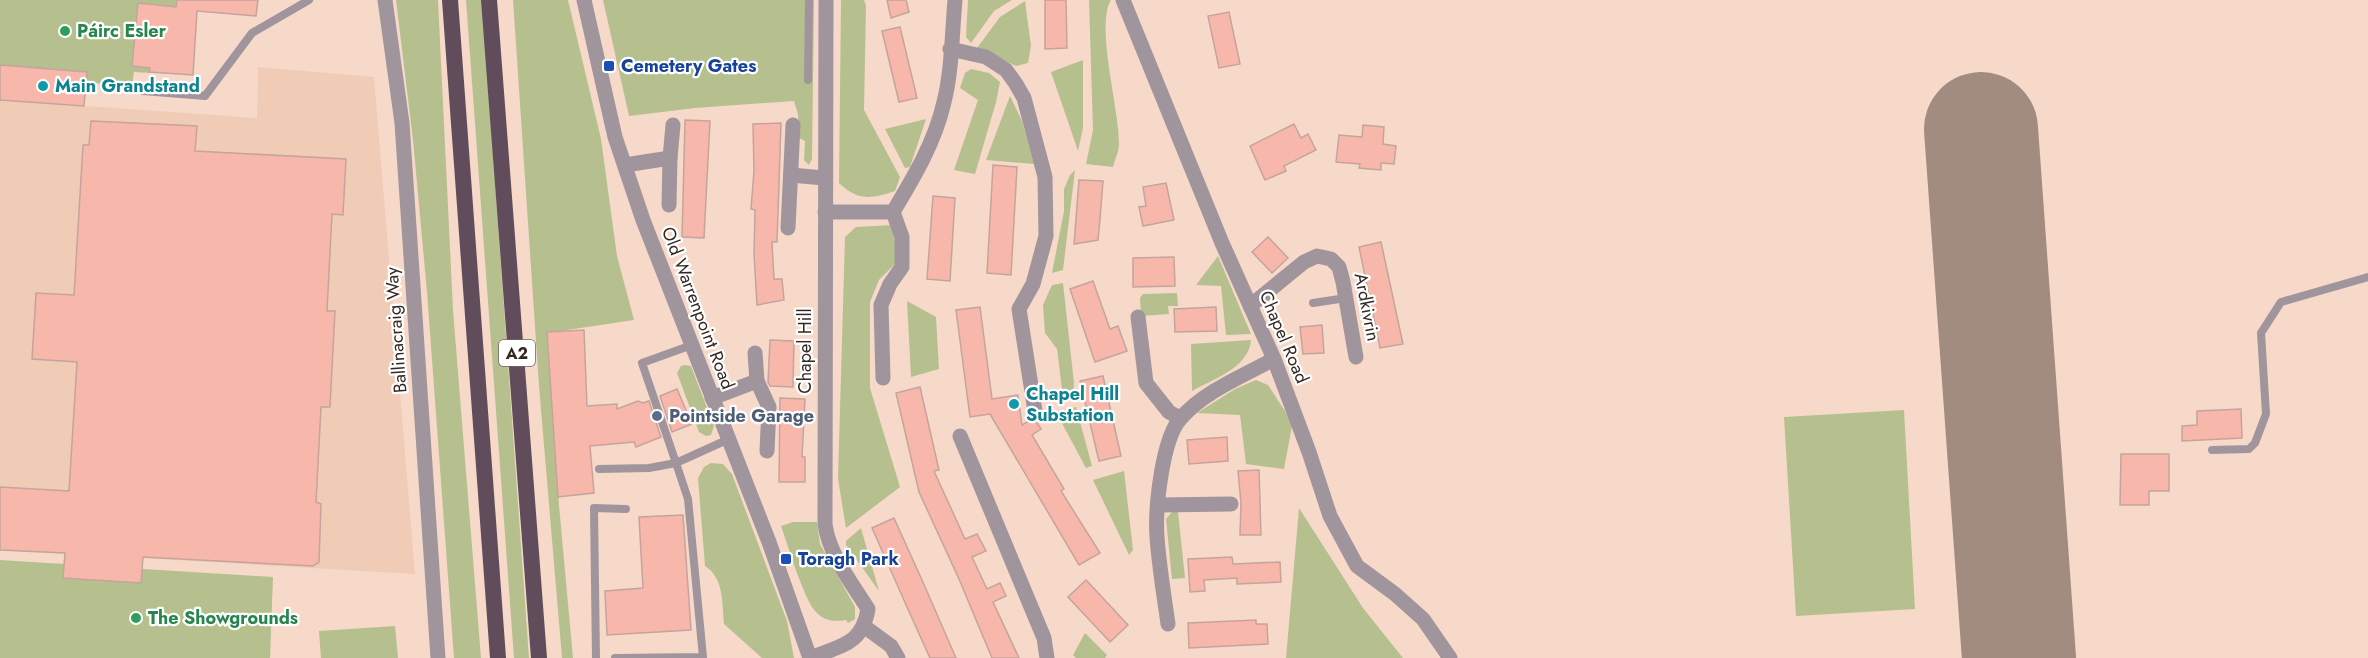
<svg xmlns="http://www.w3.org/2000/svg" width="2368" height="658" font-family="Jost,sans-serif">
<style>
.built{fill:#f0ccb7}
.green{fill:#b6c08e}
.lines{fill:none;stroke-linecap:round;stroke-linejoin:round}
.taxiway{stroke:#a28c80;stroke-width:45}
.runway{stroke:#a28c80;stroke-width:114}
.building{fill:#f7b7aa;stroke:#c5a49d;stroke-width:1.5}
.service{stroke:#a0959d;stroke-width:8}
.minor{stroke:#a0959d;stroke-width:15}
.tertiary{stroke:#a0959d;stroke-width:15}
.trunk{stroke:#614c5c;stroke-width:16}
.leisure-dot{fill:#2e9e5b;stroke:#fff;stroke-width:2}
.transit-dot{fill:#1a4fb4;stroke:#fff;stroke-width:2}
.culture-dot{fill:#0f9aa8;stroke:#fff;stroke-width:2}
.service-dot{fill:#5c6f8a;stroke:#fff;stroke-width:2}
.labels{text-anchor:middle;stroke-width:4.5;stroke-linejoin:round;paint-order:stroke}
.shield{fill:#fff;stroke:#706864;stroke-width:1.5}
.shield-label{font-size:16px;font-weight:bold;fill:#332822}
.leisure-label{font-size:18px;font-weight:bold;fill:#27864d;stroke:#fff;text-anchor:start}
.transit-label{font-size:18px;font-weight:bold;fill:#164399;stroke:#fff;text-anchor:start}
.culture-label{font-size:18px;font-weight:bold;fill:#0d838f;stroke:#fff;text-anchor:start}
.street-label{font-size:18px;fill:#332822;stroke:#fff}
.service-label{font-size:18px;font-weight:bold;fill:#4e5e75;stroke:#fff;text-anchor:start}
</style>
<rect width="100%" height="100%" fill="#f7d9c9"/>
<polygon class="built" points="258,67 374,77 415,574 0,550 0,100 257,118"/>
<g class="green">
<polygon points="0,0 177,0 176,9 157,7 151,73 134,72 132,86 80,82 84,106 1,100 0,103"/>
<polygon points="396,0 438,0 453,310 481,658 454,658 427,292 413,140"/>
<polygon points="466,0 482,0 529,658 514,658"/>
<polygon points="513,0 568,0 601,139 617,256 634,320 547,333 559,505 573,658 562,658 539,386"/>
<polygon points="603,0 814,0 812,159 809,165 804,160 805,141 799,138 798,114 794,101 695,108 629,116"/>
<path d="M841,0H864L866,6L864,110L900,177L895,191C871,199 858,201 839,183Z"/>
<polygon points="968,0 1012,0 994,11 971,43 966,37"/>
<path d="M1089,0H1111C1095,26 1120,111 1119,144C1119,151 1115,159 1113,167L1086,164L1093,130Z"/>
<polygon points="1025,1 1031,46 1028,63 1016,66 977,48 1000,17"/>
<polygon points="1083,60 1083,128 1078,151 1051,72"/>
<polygon points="971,69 989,73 1000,82 996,102 975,174 954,170 978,100 960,88 965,73"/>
<polygon points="1010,96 1022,121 1034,164 986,160"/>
<polygon points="926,119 910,167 905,168 885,129"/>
<polygon points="1075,170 1063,270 1052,273 1064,211 1064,189 1070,175"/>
<polygon points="892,225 896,247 895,264 879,280 870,302 870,388 900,487 846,528 838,479 845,237 856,227"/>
<polygon points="1218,256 1251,334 1226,335 1221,286 1196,285"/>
<polygon points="1063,283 1074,383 1073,395 1063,397 1057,349 1045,333 1043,305 1052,285"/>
<polygon points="1177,293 1178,306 1168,306 1169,314 1141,316 1140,298 1143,294"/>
<polygon points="907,301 936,317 939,369 911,377"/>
<path d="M1251,340C1249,368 1213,379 1192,391L1191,344Z"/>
<polygon points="685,365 691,366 714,426 711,435 706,436 699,432 677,373 681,366"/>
<polygon points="1256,380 1268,385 1285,411 1292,426 1284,469 1246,464 1240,415 1197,413 1235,389"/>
<polygon points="1076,407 1092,466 1086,468 1056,412"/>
<polygon points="1904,410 1915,609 1796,616 1784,417"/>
<path d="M711,463L723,464L732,474L787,621L794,658H762L724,624C722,603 724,578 705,566L698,478L704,467Z"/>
<polygon points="1124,471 1133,550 1129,555 1093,480"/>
<polygon points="1299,508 1363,608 1403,658 1286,658"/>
<polygon points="1172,512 1178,512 1185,578 1172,579 1166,519"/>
<path d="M793,522H817L820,544L855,607V619L848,623L846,620C835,622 824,621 816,612C804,600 788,545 781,526Z"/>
<polygon points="861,528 879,591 846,545 846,541"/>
<polygon points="0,560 273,577 270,658 0,658"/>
<polygon points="395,626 398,658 321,658 319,631"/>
<polygon points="1085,633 1107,655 1105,658 1076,658 1073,655"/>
</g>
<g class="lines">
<polyline class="taxiway" points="1981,129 1984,118 2002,107"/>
<polyline class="runway" points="1981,129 2019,658"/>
</g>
<g class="building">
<polygon points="177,0 258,0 256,16 197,11 193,75 149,72 150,68 132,66 138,3 176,7"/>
<polygon points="887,0 906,0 909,12 891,18"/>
<polygon points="1045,0 1066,0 1067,48 1045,49"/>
<polygon points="1229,12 1240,64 1219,68 1208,16"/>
<polygon points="900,27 917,98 899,102 882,31"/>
<polygon points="0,65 87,72 84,106 0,100"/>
<polygon points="685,120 710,121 704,238 682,237"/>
<polygon points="91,121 197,126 195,151 346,159 343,215 332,214 327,311 335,311 330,407 321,407 316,502 321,504 319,562 313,566 143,557 141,583 63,578 65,553 0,550 0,487 69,491 77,362 32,359 36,293 74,295 83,145 89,145"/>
<polygon points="781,123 777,242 772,242 774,279 782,279 784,300 757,305 754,254 755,210 751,209 754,171 753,124"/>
<polygon points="1294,124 1301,138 1308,134 1316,150 1284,166 1286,171 1265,180 1250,146"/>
<polygon points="1363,125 1384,127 1383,144 1396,146 1394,164 1381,163 1381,170 1359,168 1360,164 1336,162 1339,135 1362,137"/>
<polygon points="993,165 1017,167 1011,275 987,273"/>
<polygon points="1079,180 1103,181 1100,219 1098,240 1074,244"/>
<polygon points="1166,183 1174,220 1143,226 1139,207 1146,206 1143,187"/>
<polygon points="933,196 955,198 950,281 927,279"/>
<polygon points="1268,237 1288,258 1272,273 1252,252"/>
<polygon points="1381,242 1403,344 1380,348 1359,247"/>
<polygon points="1174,257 1175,286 1133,287 1133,258"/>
<polygon points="1093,281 1110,329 1118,326 1127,351 1095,362 1070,289"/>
<polygon points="980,307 992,399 1018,395 1022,425 1031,420 1036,421 1041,429 1032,435 1064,489 1061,491 1100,553 1079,565 990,414 970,417 956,310"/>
<polygon points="1216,307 1217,331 1175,332 1174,309"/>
<polygon points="1322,325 1324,353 1303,354 1300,327"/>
<polygon points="584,330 587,406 617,404 617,409 638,401 643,403 649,401 661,437 636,447 634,442 590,446 594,493 558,497 547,332"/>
<polygon points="770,340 794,341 793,387 770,386 768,382"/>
<polygon points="1103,376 1121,456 1099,461 1080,381"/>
<polygon points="920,387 939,470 934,471 965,539 977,534 986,551 972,557 987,589 1000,583 1006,596 993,602 1019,658 992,658 959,579 919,492 896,393"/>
<polygon points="677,389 692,424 672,432 660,396"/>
<polygon points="780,398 805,399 802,457 805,457 805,482 779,482"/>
<polygon points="2241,409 2242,438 2182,441 2182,426 2197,425 2197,411"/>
<polygon points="1227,437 1228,461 1189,464 1187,440"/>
<polygon points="2121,454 2169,454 2169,491 2149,491 2149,505 2120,505"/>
<polygon points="1259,470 1261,535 1240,535 1241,503 1238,471"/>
<polygon points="683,515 691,630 607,635 605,591 643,588 639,517"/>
<polygon points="894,518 922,580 956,658 930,658 911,616 872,528"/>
<polygon points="1232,557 1233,564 1280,562 1281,582 1237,584 1237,578 1204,580 1205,591 1190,592 1188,559"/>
<polygon points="1086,580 1128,625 1110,642 1068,597"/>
<polygon points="1256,620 1256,624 1267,624 1268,644 1189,648 1188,623"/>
</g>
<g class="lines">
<g class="service">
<polyline points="808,80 809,0"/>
<polyline points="143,91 205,96 252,33 309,0"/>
<polyline points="1313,303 1346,298"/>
<polyline points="2212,450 2249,449 2255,443 2266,414 2261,333 2281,302 2368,277"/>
<polyline points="599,469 649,468 676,463 642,363 692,345"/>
<polyline points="596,658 594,508 626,509"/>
<polyline points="615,658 703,657 688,499 676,463 729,439"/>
</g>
<g class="minor">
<polyline points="385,0 402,123 438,658"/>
<polyline points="950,49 986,57 1006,70 1016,84 1024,98 1045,177 1046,236 1033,284 1019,309 1035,411"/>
<polyline points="625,165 670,158"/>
<polyline points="791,175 824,178"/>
<polyline points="669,205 670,158 673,125"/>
<path d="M825,212H893C914,177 935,142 944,102C952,71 952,33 955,0"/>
<polyline points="788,228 793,125"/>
<polyline points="1250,306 1304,262 1317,256 1331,259 1339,267 1343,282 1356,357"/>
<polyline points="1138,317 1146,383 1169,412 1180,418"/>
<polyline points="755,353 757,381 769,407 767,451"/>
<polyline points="883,378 881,305 890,284 902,267 902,237 893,212"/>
<polyline points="712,398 757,381"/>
<polyline points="960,436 1044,638 1047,658"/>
<polyline points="1159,505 1231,504"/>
<path d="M1168,624C1164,595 1159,566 1157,537C1155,509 1162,438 1181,418C1205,391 1243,376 1274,359"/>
<polyline points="865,627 891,646 898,658"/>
<path d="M811,658C841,645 862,645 868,609C852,583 829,555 825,524L826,0"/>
</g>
<g class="tertiary">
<polyline points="584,0 615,137 643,220 769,542 810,658"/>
<polyline points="1123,0 1222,243 1274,359 1309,452 1330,516 1357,566 1395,594 1423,619 1450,658"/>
</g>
<g class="trunk">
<polyline points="450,0 498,658"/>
<polyline points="489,0 539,658"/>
</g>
</g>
<g class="leisure-dot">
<circle cx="65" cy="31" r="6"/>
<circle cx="136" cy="618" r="6"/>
</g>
<g class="transit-dot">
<rect x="603" y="60" width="12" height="12" rx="3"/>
<rect x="780" y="553" width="12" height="12" rx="3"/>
</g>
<g class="culture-dot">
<circle cx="43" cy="86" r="6"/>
<circle cx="1014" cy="404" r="6"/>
</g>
<circle class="service-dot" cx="657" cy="416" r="6"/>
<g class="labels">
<rect class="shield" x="499" y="340" width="36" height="26" rx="4.5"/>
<g class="shield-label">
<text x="517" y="359">A2</text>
</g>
<g class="leisure-label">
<text x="77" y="37">Páirc Esler</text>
<text x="148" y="624">The Showgrounds</text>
</g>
<g class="transit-label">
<text x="621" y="72">Cemetery Gates</text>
<text x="798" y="565">Toragh Park</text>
</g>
<g class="culture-label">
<text x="55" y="92">Main Grandstand</text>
<text x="1026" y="400">Chapel Hill<tspan x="1026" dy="21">Substation</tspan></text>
</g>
<g class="street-label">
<text transform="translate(1367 307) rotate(79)" y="6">Ardkivrin</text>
<text transform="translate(698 308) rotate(69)" y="6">Old Warrenpoint Road</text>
<text transform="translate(396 330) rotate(-94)" y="6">Ballinacraig Way</text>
<text transform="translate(1284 337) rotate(67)" y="6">Chapel Road</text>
<text transform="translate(805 351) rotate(-90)" y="6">Chapel Hill</text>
</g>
<g class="service-label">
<text x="669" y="422">Pointside Garage</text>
</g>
</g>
</svg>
